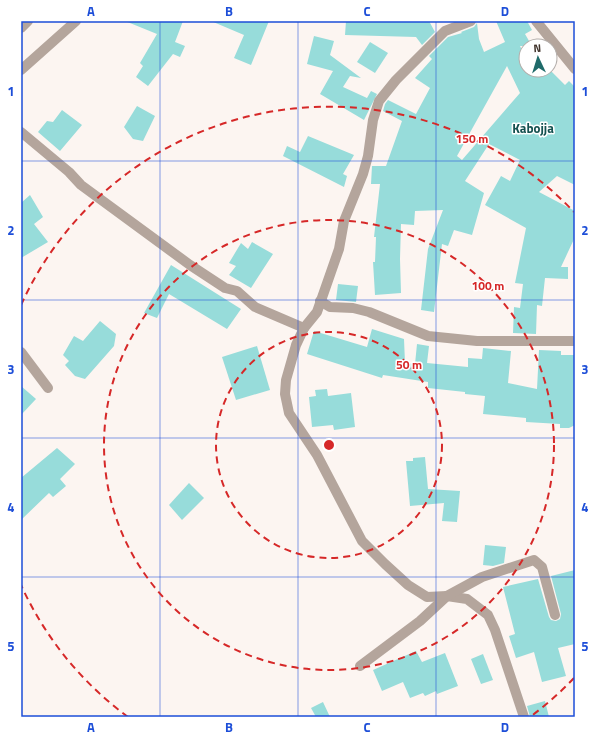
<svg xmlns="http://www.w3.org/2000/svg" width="596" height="738" font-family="'Titillium Web',sans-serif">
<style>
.building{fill:#97dcda;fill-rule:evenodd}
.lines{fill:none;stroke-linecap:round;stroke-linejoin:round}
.minor{stroke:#b4a59c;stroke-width:10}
.grid{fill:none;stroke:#1d4ed8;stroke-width:1;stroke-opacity:0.55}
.ring{fill:none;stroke:#d62828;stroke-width:2;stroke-dasharray:7 5}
.labels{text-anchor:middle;stroke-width:3;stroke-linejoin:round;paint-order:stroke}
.quarter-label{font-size:13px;font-weight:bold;fill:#13504f;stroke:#fff}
.centre{fill:#d62828;stroke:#fff;stroke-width:2}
.ring-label{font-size:12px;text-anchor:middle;font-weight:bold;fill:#d62828;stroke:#fff;stroke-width:3;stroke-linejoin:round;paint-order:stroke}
.neatline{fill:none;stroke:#1d4ed8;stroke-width:1.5}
.grid-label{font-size:13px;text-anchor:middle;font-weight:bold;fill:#1d4ed8}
</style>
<rect width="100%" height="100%" fill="#fcf5f1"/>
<g class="building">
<polygon points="125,21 183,21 175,42 185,46 180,57 173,54 148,86 136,77 143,66 140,63 157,34"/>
<polygon points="211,21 269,21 251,65 234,58 244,35"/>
<polygon points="346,21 429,21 435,32 422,45 416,37 345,35"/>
<path d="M496,21H527L532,30L525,34L532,46H520L526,58V70H550L565,85L569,81L575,87V185L557,176L539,192L575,211V237L561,267H568V279L545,278L542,306L537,305L536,334L513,333L514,307L520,308L523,284L515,283L526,228L485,205L501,176L510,181L520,160L489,144L465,181L484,193L472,235L454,230L448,246L442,244L434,312L421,310L428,249L443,210L415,211L414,225L401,224L400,259L401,293L375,295L373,262H375L376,237H374L380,184H371L372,166H386L402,121L383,111L385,104L388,100L416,114L430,88L415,78L432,59L429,56L448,37L462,33L461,32L474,27L477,23L479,39L484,52L505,42ZM507,66L520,93L462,160L457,156Z"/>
<polygon points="314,36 334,41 330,55 361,78 350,76 343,87 367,98 371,91 377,94 364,120 320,94 333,71 307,64"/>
<polygon points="370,42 388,53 375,73 357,62"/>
<polygon points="137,106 155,116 143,141 133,139 124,127"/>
<polygon points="62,110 82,125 60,151 38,132 47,121 53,122"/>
<polygon points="308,136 354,155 343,174 347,176 344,187 283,156 287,146 300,152"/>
<polygon points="30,195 43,217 34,224 48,242 21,258 21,203"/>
<polygon points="252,242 273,254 251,288 229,275 236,266 229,263 241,243 248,249"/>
<polygon points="171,265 241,309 227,329 169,294 157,318 144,313"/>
<polygon points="338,284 358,286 356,302 336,300"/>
<polygon points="100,321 116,334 114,346 85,379 75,376 65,365 69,361 63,355 74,336 83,341"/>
<polygon points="372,329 404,339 405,363 415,364 417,344 429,346 427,363 468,367 468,358 482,359 483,348 511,351 508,383 537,389 539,350 561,351 561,355 575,355 575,425 569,428 560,428 560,424 526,422 526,418 483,414 485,396 465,394 465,392 428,388 428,382 383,375 382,378 307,354 314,331 367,347"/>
<polygon points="257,346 270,390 236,400 222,357"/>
<polygon points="21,386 36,399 21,415"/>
<polygon points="327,389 328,396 351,393 355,427 334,430 333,425 312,427 309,397 316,396 315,390"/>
<polygon points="57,448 75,464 60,479 66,486 53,497 49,493 21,520 21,478"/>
<polygon points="425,457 428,489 460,491 457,522 442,521 444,503 410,506 406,461 413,461 413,458"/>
<polygon points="189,483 204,498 182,520 169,505"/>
<polygon points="485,545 506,547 504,563 493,566 483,565"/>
<polygon points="575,570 575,644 558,648 566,676 542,682 534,652 516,658 509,636 515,634 503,587 538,579 549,617 551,620 556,621 560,619 561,614 551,576"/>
<polygon points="416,651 422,662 445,653 458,686 437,694 436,691 425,696 423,693 410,698 403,682 382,691 373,670"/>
<polygon points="483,654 493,680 481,684 471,659"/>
<polygon points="545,701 549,717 530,717 527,706"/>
<polygon points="323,702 330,717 316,717 311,708"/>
</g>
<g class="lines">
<g class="minor">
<polyline points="536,21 575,69"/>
<polyline points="21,28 28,21"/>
<polyline points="21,70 76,21"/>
<polyline points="21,132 69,172 81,185 190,265 225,288 237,291 255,307 304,328 296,345 286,380 285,394 289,413 317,455 362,541 385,564 408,585 427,597 447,596 467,599 488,615 495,630 524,717"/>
<polyline points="320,301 330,307 353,308 369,312 428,336 477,341 575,341"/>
<polyline points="304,328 317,312 339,249 344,221 363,174 368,156 373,120 379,101 396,80 445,31 471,21"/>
<polyline points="21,352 48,388"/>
<polyline points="360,666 420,621 447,596 482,577 534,560 542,567 555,615"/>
</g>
</g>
<path class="grid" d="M160,21V717M298,21V717M436,21V717M21,161H575M21,300H575M21,438H575M21,577H575"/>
<g class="ring">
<circle cx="329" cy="445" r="113"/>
<circle cx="329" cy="445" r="225"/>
<path d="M574 678A338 338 0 0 1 530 717M128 717A338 338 0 0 1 21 585M21 305A338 338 0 0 1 574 212"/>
</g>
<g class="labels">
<g class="quarter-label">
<text x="533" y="133">Kabojja</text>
</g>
</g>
<circle cx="329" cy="445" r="6" class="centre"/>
<g class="ring-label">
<text x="472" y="143">150 m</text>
<text x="488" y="290">100 m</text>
<text x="409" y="369">50 m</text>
</g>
<rect width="596" height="738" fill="none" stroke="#ffffff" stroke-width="44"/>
<g transform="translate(538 58) rotate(356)"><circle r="19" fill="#ffffff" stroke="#b3aeab"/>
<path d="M0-3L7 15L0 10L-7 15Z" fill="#1f6b6a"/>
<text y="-6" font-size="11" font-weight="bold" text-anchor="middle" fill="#42352d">N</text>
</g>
<rect x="22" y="22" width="552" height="694" class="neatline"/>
<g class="grid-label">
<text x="91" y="16">A</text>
<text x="229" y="16">B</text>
<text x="367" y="16">C</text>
<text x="505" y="16">D</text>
<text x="11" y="96">1</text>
<text x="585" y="96">1</text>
<text x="11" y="235">2</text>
<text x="585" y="235">2</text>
<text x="11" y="374">3</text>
<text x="585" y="374">3</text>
<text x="11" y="512">4</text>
<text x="585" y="512">4</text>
<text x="11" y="651">5</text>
<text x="585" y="651">5</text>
<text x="91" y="732">A</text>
<text x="229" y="732">B</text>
<text x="367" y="732">C</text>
<text x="505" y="732">D</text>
</g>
</svg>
